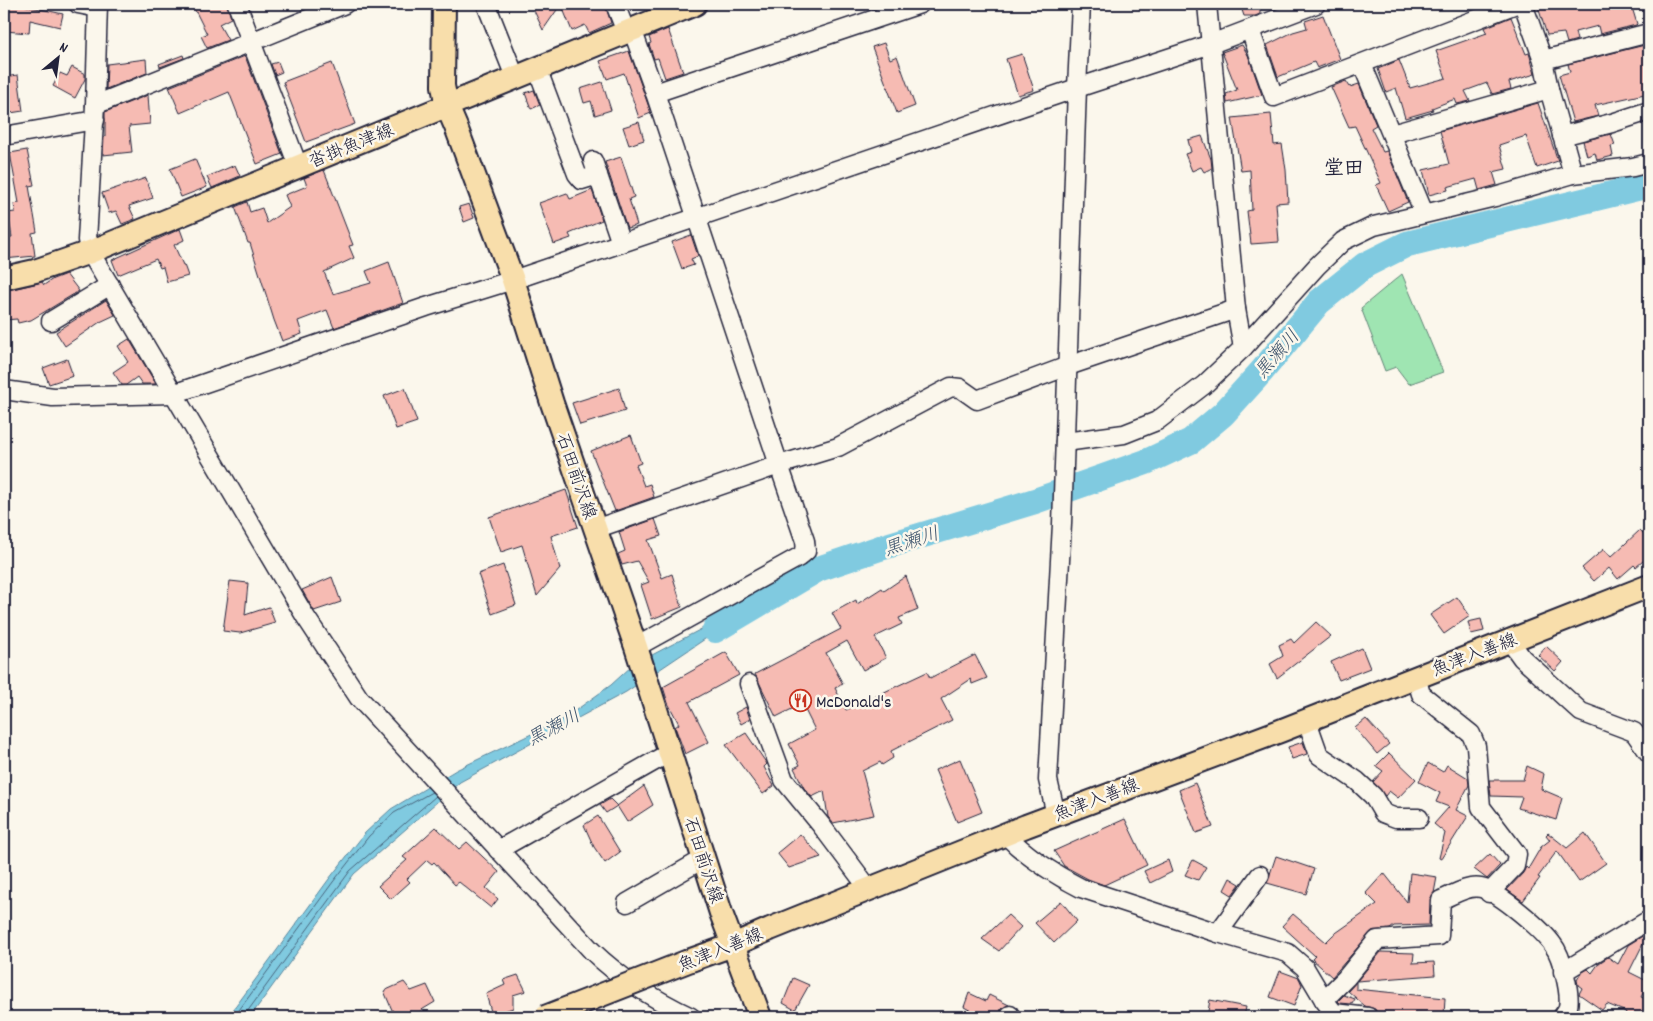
<svg xmlns="http://www.w3.org/2000/svg" width="1653" height="1021" font-family="Dekko,'Klee One',sans-serif">
<style>
.green{fill:#9fe5b2;stroke:#608476}
.water{fill:#80cae0;stroke:#5a879e}
.lines{fill:none;stroke-linecap:round;stroke-linejoin:round}
.shore{stroke:#48657d;stroke-width:1}
.river{stroke:#80cae0;stroke-width:26}
.building{fill:#f6bbb3;stroke:#22223b}
.minor-casing{stroke:#22223b;stroke-width:21}
.major-casing{stroke:#22223b;stroke-width:26}
.minor{stroke:#fbf7ec;stroke-width:18}
.major{stroke:#f8deab;stroke-width:22}
.major-bridge-casing{stroke:#22223b;stroke-width:26;stroke-linecap:butt}
.major-bridge{stroke:#f8deab;stroke-width:22}
.labels{text-anchor:middle;stroke-width:5;stroke-linejoin:round;paint-order:stroke}
.street-label{font-size:18px;fill:#22223b;stroke:#fbf7ec}
.poi-label{font-size:18px;fill:#22223b;stroke:#fbf7ec;text-anchor:start}
.water-label{font-size:19px;font-style:italic;fill:#3e546d;stroke:#fbf7ec}
.quarter-label{font-size:20px;font-weight:bold;fill:#22223b;stroke:#fbf7ec}
</style>
<rect width="100%" height="100%" fill="#fbf7ec"/>
<filter id="ink" filterUnits="userSpaceOnUse"><feTurbulence type="fractalNoise" baseFrequency=".02" numOctaves="2"/><feDisplacementMap in="SourceGraphic" scale="10" xChannelSelector="R" yChannelSelector="G"/><feConvolveMatrix kernelMatrix="1 2 1 2 8 2 1 2 1" color-interpolation-filters="sRGB"/></filter>
<g filter="url(#ink)">
<polygon class="green" points="1402,274 1443,372 1409,384 1396,367 1385,371 1361,308"/>
<polygon class="water" points="787,584 626,692 460,782 354,874 250,1017 228,1017 329,879 365,833 391,809 456,770 565,718 611,685 633,665"/>
<g class="lines">
<g class="shore">
<polyline points="234,1017 333,882 369,836 394,813 432,792"/>
<polyline points="246,1017 247,1012 350,871 436,796"/>
</g>
<polyline class="river" points="715,630 818,569 880,548 1035,501 1146,462 1191,441 1223,414 1262,371 1319,302 1365,265 1407,244 1649,185"/>
</g>
<g class="building">
<polygon points="8,4 18,4 63,14 60,27 30,20 29,33 5,31"/>
<polygon points="192,4 227,4 231,18 219,24 228,40 207,48 201,36 207,34"/>
<polygon points="531,4 605,4 611,23 589,33 585,25 572,31 561,4 543,30"/>
<polygon points="1240,4 1260,4 1260,14 1255,16 1244,16"/>
<polygon points="1537,4 1631,4 1637,24 1636,25 1600,34 1598,26 1575,32 1577,40 1567,43 1564,33 1547,35"/>
<polygon points="1323,15 1340,59 1317,68 1314,62 1278,77 1267,45 1293,32 1307,28 1305,21"/>
<polygon points="1511,17 1526,54 1529,53 1535,74 1509,82 1511,89 1492,94 1487,83 1465,91 1470,101 1457,104 1455,99 1432,108 1433,110 1405,118 1396,88 1386,92 1378,69 1399,60 1410,88 1446,78 1436,51 1487,33 1484,28"/>
<polygon points="668,29 683,72 665,78 658,58 654,59 649,44 651,43 649,37"/>
<polygon points="884,43 890,59 897,56 915,106 897,113 872,47"/>
<polygon points="1649,44 1649,93 1595,105 1598,116 1573,122 1559,75 1570,72 1568,64"/>
<polygon points="1242,45 1248,55 1262,95 1227,103 1226,94 1237,90 1222,52"/>
<polygon points="629,51 651,113 639,118 624,73 607,79 600,61"/>
<polygon points="1022,54 1034,90 1018,95 1006,59"/>
<polygon points="183,55 184,58 160,67 159,64"/>
<polygon points="245,56 282,154 257,164 229,92 180,113 169,87"/>
<polygon points="146,59 147,73 106,89 107,64"/>
<polygon points="278,62 282,72 275,75 271,64"/>
<polygon points="332,63 355,124 306,142 283,82"/>
<polygon points="72,67 85,74 85,79 75,98 53,86 60,73 67,76"/>
<polygon points="18,75 23,111 4,114 4,77"/>
<polygon points="1346,81 1350,87 1359,84 1376,125 1371,128 1383,152 1387,151 1408,202 1388,211 1376,185 1381,183 1355,126 1349,127 1331,87"/>
<polygon points="602,82 611,110 595,115 591,101 584,103 580,89"/>
<polygon points="534,90 540,105 531,109 525,93"/>
<polygon points="148,95 150,124 129,126 132,152 103,155 104,137 105,137 105,112"/>
<polygon points="1538,103 1558,161 1537,168 1526,136 1499,145 1506,169 1493,172 1497,185 1479,190 1476,179 1447,187 1448,190 1429,195 1423,170 1449,164 1440,131"/>
<polygon points="1271,114 1274,145 1282,144 1286,170 1288,202 1276,203 1279,242 1251,244 1247,211 1252,210 1250,170 1241,171 1232,118"/>
<polygon points="639,122 644,140 629,145 623,127"/>
<polygon points="1611,134 1615,145 1611,146 1613,156 1597,160 1595,153 1587,156 1583,141"/>
<polygon points="1202,136 1211,159 1212,168 1204,172 1201,167 1192,171 1185,154 1191,152 1188,140"/>
<polygon points="27,150 34,185 29,186 37,232 32,233 35,256 4,259 4,237 12,237 8,213 15,212 14,204 19,203 10,153"/>
<polygon points="621,157 634,197 629,199 637,225 627,228 605,162"/>
<polygon points="195,159 207,187 181,197 170,169"/>
<polygon points="235,165 240,176 212,188 207,177"/>
<polygon points="324,170 353,245 349,246 354,258 324,272 333,294 371,283 366,271 389,262 403,303 334,328 327,310 298,321 302,334 282,341 274,320 250,243 248,243 235,207 247,202 250,212 262,208 267,223 290,207 285,195 307,186 304,178"/>
<polygon points="146,178 153,198 129,206 135,219 122,224 116,211 109,213 102,193"/>
<polygon points="592,190 602,220 569,234 571,238 554,244 539,203 567,193 570,199"/>
<polygon points="469,204 474,218 464,222 459,207"/>
<polygon points="180,229 184,240 174,245 183,265 184,265 188,276 167,282 163,267 160,268 156,259 118,275 112,260"/>
<polygon points="691,235 698,256 691,259 694,265 682,269 672,242"/>
<polygon points="66,274 79,291 31,320 18,323 17,319 4,320 4,291 42,282 44,285 53,279"/>
<polygon points="106,300 115,315 100,322 65,346 56,332"/>
<polygon points="129,339 156,384 142,384 137,377 126,385 122,385 113,372 128,362 118,346"/>
<polygon points="67,359 73,376 49,384 43,368"/>
<polygon points="405,388 417,422 396,429 384,396"/>
<polygon points="619,388 625,411 580,425 572,403"/>
<polygon points="631,435 641,463 636,465 644,486 650,484 654,497 615,511 591,451"/>
<polygon points="566,490 578,527 551,536 560,569 537,596 522,545 501,552 489,517"/>
<polygon points="655,519 661,536 648,540 662,578 672,574 682,607 652,619 641,585 649,582 637,561 622,565 618,554 625,551 619,532"/>
<polygon points="1640,530 1649,539 1649,556 1636,567 1634,565 1618,579 1609,568 1594,581 1582,568 1604,549 1611,557"/>
<polygon points="503,565 516,605 492,614 478,574"/>
<polygon points="906,576 918,610 899,618 902,624 875,637 886,658 863,670 847,641 826,653 843,684 835,688 846,710 927,672 930,678 975,655 987,678 972,684 971,679 941,699 952,720 891,751 893,758 882,765 880,762 862,771 874,815 833,823 828,817 824,791 812,797 804,788 794,768 800,765 789,744 815,730 802,704 776,717 755,674 841,629 832,613 856,600 857,604 882,588 884,591"/>
<polygon points="332,577 341,602 314,611 302,590"/>
<polygon points="230,581 248,583 245,615 269,607 275,623 240,633 223,631"/>
<polygon points="1457,597 1470,616 1444,634 1430,615"/>
<polygon points="1481,619 1484,631 1471,634 1468,622"/>
<polygon points="1316,622 1331,636 1277,678 1270,664 1283,656 1279,645 1291,639 1294,643"/>
<polygon points="1546,646 1563,662 1555,671 1538,655"/>
<polygon points="1362,648 1370,668 1339,680 1331,662"/>
<polygon points="726,652 739,675 689,702 709,742 685,754 675,727 679,724 668,703 663,687"/>
<polygon points="746,707 750,719 741,724 735,713"/>
<polygon points="1366,719 1389,744 1377,754 1355,728"/>
<polygon points="746,733 767,764 764,767 774,786 763,794 726,745"/>
<polygon points="1303,742 1307,754 1292,759 1288,747"/>
<polygon points="1389,753 1416,779 1398,798 1389,791 1385,796 1373,782 1383,771 1376,766"/>
<polygon points="960,759 982,812 957,822 935,770"/>
<polygon points="1428,763 1443,772 1447,765 1468,778 1469,785 1456,810 1468,816 1441,859 1439,858 1445,833 1434,824 1449,807 1436,802 1440,793 1419,782"/>
<polygon points="1527,766 1544,774 1541,789 1562,798 1556,820 1518,808 1522,797 1491,796 1489,780 1523,780"/>
<polygon points="1195,783 1213,827 1196,833 1179,790"/>
<polygon points="644,786 653,805 627,822 617,806"/>
<polygon points="610,799 617,806 606,813 600,805"/>
<polygon points="598,816 620,852 605,863 594,847 584,825"/>
<polygon points="1125,819 1147,865 1104,885 1088,879 1064,866 1054,851"/>
<polygon points="436,827 459,849 467,842 499,872 486,888 498,899 491,908 459,882 455,885 434,862 432,864 427,860 407,879 410,882 391,899 378,886 407,860 403,857"/>
<polygon points="1548,833 1567,848 1585,833 1606,863 1579,882 1557,851 1538,877 1540,878 1523,901 1507,890 1523,873 1526,867 1528,869 1541,847 1550,840 1546,835"/>
<polygon points="800,834 821,857 789,868 777,853"/>
<polygon points="1490,854 1500,865 1487,879 1474,869"/>
<polygon points="1276,856 1314,869 1306,894 1267,883"/>
<polygon points="1168,860 1172,872 1150,883 1144,871"/>
<polygon points="1193,860 1206,867 1198,880 1185,875"/>
<polygon points="1384,873 1407,902 1410,873 1437,877 1434,893 1430,899 1429,925 1394,926 1390,929 1372,931 1332,977 1312,959 1315,956 1282,926 1293,914 1326,942 1333,935 1377,904 1366,893"/>
<polygon points="1230,878 1240,884 1232,895 1224,890"/>
<polygon points="1061,901 1077,921 1054,943 1035,923"/>
<polygon points="1008,915 1021,927 999,951 982,939"/>
<polygon points="1649,932 1629,972 1649,982 1641,997 1649,1000 1649,1017 1624,1017 1626,1012 1607,1004 1602,1010 1579,994 1582,988 1578,985 1577,980 1581,973 1588,969 1592,973 1599,963 1608,957 1618,964 1628,945"/>
<polygon points="1381,952 1414,953 1413,963 1434,962 1435,975 1357,981"/>
<polygon points="1280,971 1299,978 1302,985 1294,1006 1270,997"/>
<polygon points="518,975 526,991 513,995 513,1008 492,1015 486,994 505,985 503,980"/>
<polygon points="793,978 809,985 795,1010 783,1003"/>
<polygon points="404,982 411,991 427,985 435,1002 420,1011 422,1017 395,1017 384,991"/>
<polygon points="1356,982 1356,989 1445,998 1444,1016 1418,1013 1417,1017 1386,1017 1378,1015 1375,1009 1365,1006 1348,991"/>
<polygon points="969,993 986,1001 989,995 1009,1005 1001,1009 999,1017 982,1017 964,1007"/>
<polygon points="1344,995 1355,999 1352,1004 1340,1003 1338,1001"/>
<polygon points="1210,1000 1246,1007 1244,1017 1207,1017"/>
</g>
<g class="lines">
<defs>
<g id="minor">
<polyline points="78,4 98,8"/>
<path d="M98,4L95,105L87,240L90,252L305,616L359,698L592,951C620,978 655,1000 691,1017"/>
<polyline points="237,4 298,166"/>
<polyline points="486,4 515,77"/>
<polyline points="615,4 626,32"/>
<polyline points="1207,4 1236,309 1243,348"/>
<polyline points="632,29 655,93 920,4"/>
<polyline points="1250,30 1274,97 1516,4"/>
<polyline points="1543,60 1649,33"/>
<polyline points="1362,64 1424,213"/>
<polyline points="537,68 577,174 582,180 598,175"/>
<polyline points="95,105 345,4"/>
<polyline points="1392,134 1549,89"/>
<polyline points="4,136 95,120"/>
<polyline points="1562,136 1612,123 1649,111"/>
<polyline points="593,161 621,243"/>
<polyline points="1573,174 1633,167 1649,163"/>
<polyline points="51,321 110,285"/>
<polyline points="4,390 53,397 173,394 426,307 513,280 1077,88 1211,44 1316,4"/>
<polyline points="1065,442 1124,434 1157,421 1204,385 1243,348 1317,266 1343,241 1374,226 1495,197 1573,174 1549,89 1543,60 1523,4"/>
<polyline points="595,529 779,465 655,93"/>
<polyline points="1509,640 1522,658 1581,712 1634,732 1649,753"/>
<polyline points="636,647 799,557 806,551 805,541 779,465 838,447 951,387 960,388 977,400 1068,366 1236,309"/>
<polyline points="1416,677 1421,694 1471,734 1476,746 1481,807 1517,854 1515,866 1489,893"/>
<polyline points="749,684 784,780 821,825 869,889"/>
<polyline points="1307,721 1319,755 1357,781 1373,796 1383,813 1396,818 1419,818"/>
<polyline points="1056,815 1048,780 1062,524 1077,88 1081,4"/>
<path d="M1006,835C1027,857 1054,874 1081,888L1218,933L1288,953L1305,968L1324,1000L1346,978L1377,940L1439,936L1441,900C1453,895 1468,885 1481,888C1499,892 1543,930 1553,945C1562,956 1571,994 1568,1007C1567,1011 1564,1014 1562,1017"/>
<polyline points="498,850 669,753"/>
<polyline points="627,903 703,859"/>
<polyline points="1218,933 1260,875"/>
<polyline points="1563,972 1649,920"/>
<polyline points="1324,1000 1334,1013 1368,1017"/>
<polyline points="1010,1017 1010,1015"/>
</g>
<g id="major">
<polyline points="444,4 443,86 447,106 456,127 513,280 552,403 636,647 721,913 760,1017"/>
<polyline points="4,278 35,271 90,252 695,4"/>
<polyline points="691,960 733,945 770,929 1026,826 1280,731 1649,586"/>
</g>
</defs>
<use href="#minor" class="minor-casing"/>
<use href="#major" class="major-casing"/>
<use href="#minor" class="minor"/>
<use href="#major" class="major"/>
<defs>
<polyline id="major-bridge" points="545,1017 691,960"/>
</defs>
<use href="#major-bridge" class="major-bridge-casing"/>
<use href="#major-bridge" class="major-bridge"/>
</g>
</g>
<defs>
<symbol id="restaurant-ring" viewBox="-11 -11 22 22"><circle r="9.5" fill="#fbf7ec" stroke="#c8321e" stroke-width="1.5"/><path d="M-5-6h1v4h1v-4h1v4h1v-4h1v5L-1.5 .5V6h-2V.5L-5-1ZM5-6V6H3V1.5H1.5Q1.5-4 5-6Z" fill="#c8321e"/></symbol>
</defs>
<g fill-rule="evenodd">
<use href="#restaurant-ring" x="788" y="688" width="25" height="25"/>
</g>
<g class="labels">
<g class="street-label">
<text transform="translate(351 145) rotate(-22)" y="6">沓掛魚津線</text>
<text transform="translate(577 476) rotate(71)" y="6">石田前沢線</text>
<text transform="translate(1474 654) rotate(-21)" y="6">魚津入善線</text>
<text transform="translate(1096 799) rotate(-21)" y="6">魚津入善線</text>
<text transform="translate(704 860) rotate(72)" y="6">石田前沢線</text>
<text transform="translate(720 949) rotate(-22)" y="6">魚津入善線</text>
</g>
<g class="poi-label">
<text x="816" y="707">McDonald's</text>
</g>
<g class="water-label">
<text transform="translate(1276 353) rotate(-49)" y="7">黒瀬川</text>
<text transform="translate(911 540) rotate(-18)" y="7">黒瀬川</text>
<text transform="translate(553 726) rotate(-28)" y="7">黒瀬川</text>
</g>
<g class="quarter-label">
<text x="1344" y="174">堂田</text>
</g>
</g>
<rect width="1653" height="1021" fill="none" stroke="#fbf7ec" stroke-width="20"/>
<rect x="10" y="10" width="1633" height="1001" fill="none" stroke="#22223b" stroke-width="2" filter="url(#ink)"/>
<g transform="translate(58 58) rotate(29)" stroke="#fbf7ec" stroke-width="4" paint-order="stroke">
<path d="M0-4L9 19L0 12L-9 19Z" fill="#22223b"/>
<text y="-8" font-size="14" font-weight="bold" text-anchor="middle" fill="#22223b">N</text>
</g>
</svg>
